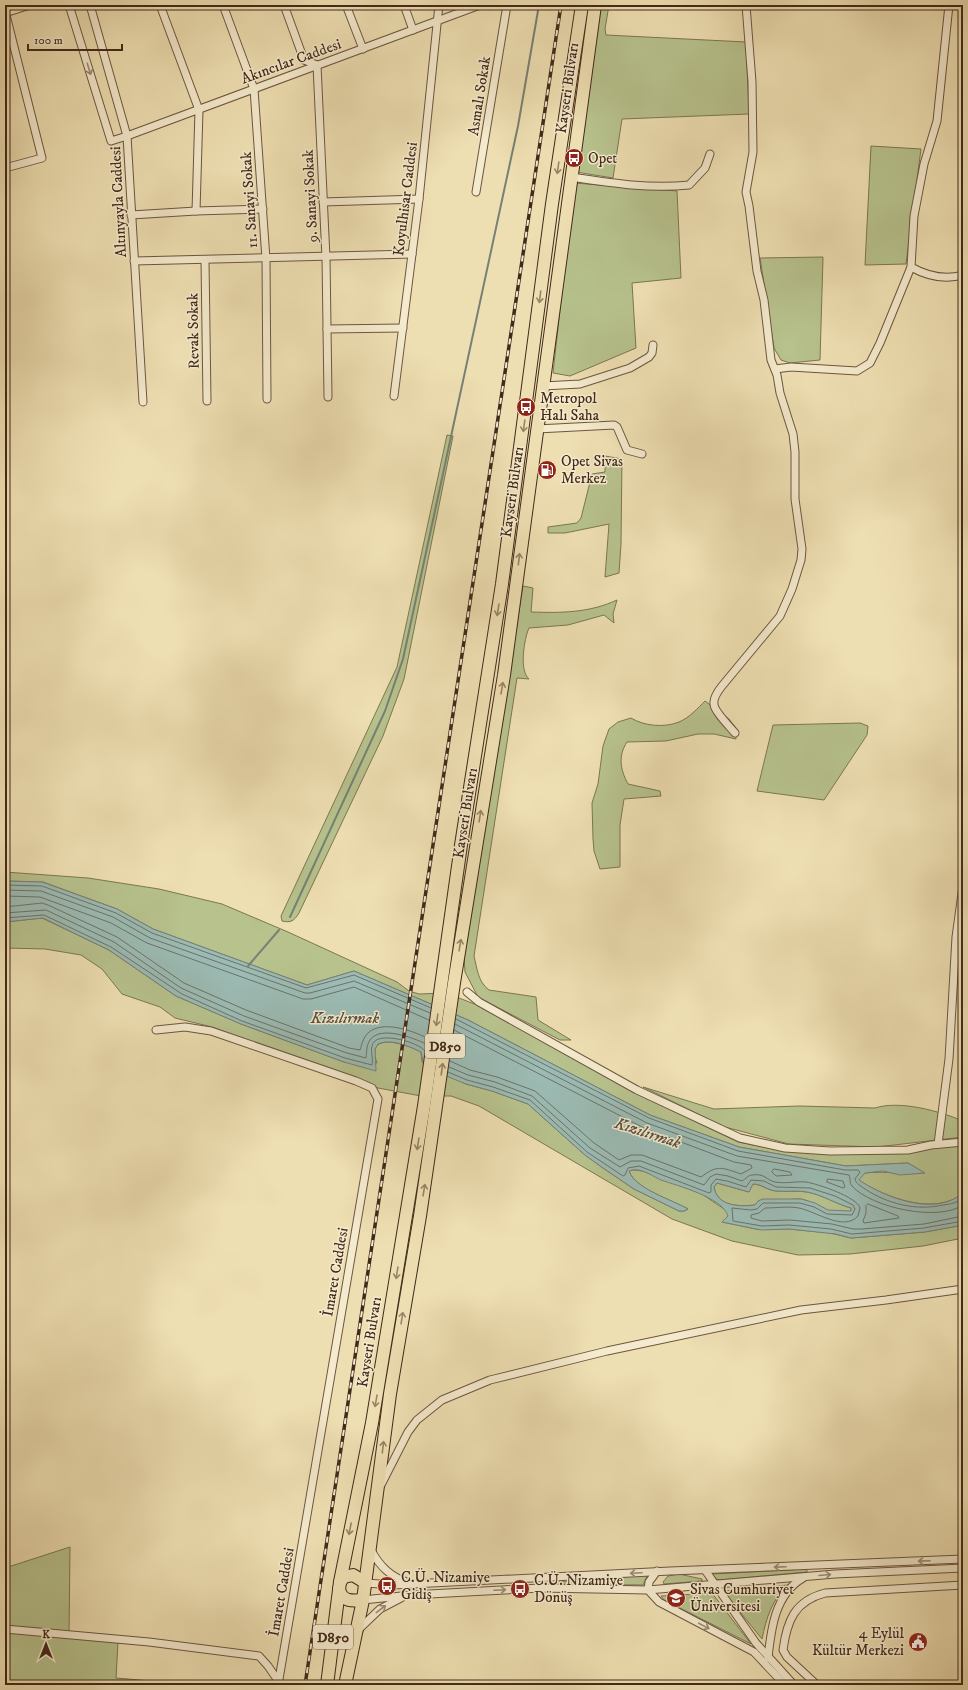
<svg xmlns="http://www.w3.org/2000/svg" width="968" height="1690" font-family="'IM FELL DW Pica',serif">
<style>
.green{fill:#b7c28d;stroke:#7c7654}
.water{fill:#9bbbb4;stroke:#778176;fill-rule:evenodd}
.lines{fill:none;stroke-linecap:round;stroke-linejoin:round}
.shore{stroke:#6e7267;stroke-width:1}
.stream{stroke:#778176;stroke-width:2}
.minor-casing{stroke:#6d5640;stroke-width:9}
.trunk-casing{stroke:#42291a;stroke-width:14}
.minor{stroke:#f4eacd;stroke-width:7}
.trunk{stroke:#eedfb2;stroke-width:12}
.rail-casing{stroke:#42291a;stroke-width:3.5}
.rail{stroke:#f4eacd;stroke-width:2;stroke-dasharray:6;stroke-linecap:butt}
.oneway{stroke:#9b8a74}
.oneway2{stroke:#988466}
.labels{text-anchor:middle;stroke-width:3;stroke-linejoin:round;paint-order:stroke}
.shield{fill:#f4eacd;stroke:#776350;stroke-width:1}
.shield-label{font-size:14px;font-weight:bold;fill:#42291a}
.street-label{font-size:15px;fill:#42291a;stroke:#f4eacd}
.poi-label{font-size:15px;fill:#42291a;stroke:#f4eacd;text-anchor:start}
.water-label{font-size:16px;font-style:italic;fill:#584e40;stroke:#f4eacd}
</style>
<rect width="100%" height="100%" fill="#eedfb2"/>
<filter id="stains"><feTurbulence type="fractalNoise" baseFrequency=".005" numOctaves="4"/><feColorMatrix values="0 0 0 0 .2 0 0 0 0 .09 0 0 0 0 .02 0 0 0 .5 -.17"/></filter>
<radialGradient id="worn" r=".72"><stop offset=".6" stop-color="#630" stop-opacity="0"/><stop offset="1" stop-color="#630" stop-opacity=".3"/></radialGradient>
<g class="green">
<polygon points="601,5 609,5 605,29 606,35 746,42 749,114 622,119 613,178 576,172"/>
<polygon points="871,146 921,149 906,264 865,265"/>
<polygon points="574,183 677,191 681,278 632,283 636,348 570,376 553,373"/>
<polygon points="823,257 820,360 790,363 781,360 774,348 760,258"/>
<path d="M447,435L453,436L404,679L383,736L299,913C294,921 291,923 282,921L281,916L397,667Z"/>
<polygon points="605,456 622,459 621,544 619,573 605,577 609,524 565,533 548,533 548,527 577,523 581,518 592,474 605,472"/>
<path d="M523,586L533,588L531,612C561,613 589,613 617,600L613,614L614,623L604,615L568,625L529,628C524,639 519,671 529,679L517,678L474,956C477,968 478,982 489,990L536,997L538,1020L571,1040H560L478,997L465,972L464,957Z"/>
<path d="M705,701L729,719L736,728V739L714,734H698L666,741L627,742C618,756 620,769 628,784L660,791L661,796L624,799L620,825V867L600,869L594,851L593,839L592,803L598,784L603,746L609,729L618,722L631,718C644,726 664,728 679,722C689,718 698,708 705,701Z"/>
<polygon points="860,723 868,726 867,735 824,800 757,791 773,725"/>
<path d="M5,872L88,878L159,889L222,904L288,932L397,982L409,991L419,994L446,993L477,1005L635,1093L738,1142L784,1151L963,1146V1193C935,1217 885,1197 858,1180L864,1173C885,1171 903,1174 924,1173L908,1163L846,1166L739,1147L650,1115L468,1020L354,971L307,985L153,929L117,909L43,882L5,881Z"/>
<path d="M42,918L109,950L176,996L241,1024L344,1062L377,1063C365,1030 406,1044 421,1052L422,1062L466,1084L492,1091L528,1104L585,1155L603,1168L634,1189L679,1211H684L688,1209C672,1200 635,1189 629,1171L634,1170L643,1171L702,1194L727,1211L729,1216L722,1222L756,1229H789L830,1233L851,1238L925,1232L963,1225V1238L923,1246L850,1254L798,1255L732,1241L672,1219L479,1106L451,1096H421L378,1088L212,1027L175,1018L160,1007L122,994L102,969L81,955L45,949L5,948V922Z"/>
<path d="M643,1087L714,1109L799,1106L875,1108C900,1100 939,1111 963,1121V1137L877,1147L789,1144L725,1127Z"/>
<path d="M717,1183L749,1192L752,1184C762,1184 766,1190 776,1191C786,1192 797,1190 807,1192C823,1195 836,1204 851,1208V1212C842,1212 834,1212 826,1210C818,1207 810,1200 800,1199C779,1198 719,1221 714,1187Z"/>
<polygon points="70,1547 69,1636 118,1642 116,1678 163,1682 163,1685 5,1685 5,1568"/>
<polygon points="807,1569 807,1572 720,1580 716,1579 712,1574"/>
<polygon points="648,1574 643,1585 556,1584 556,1582"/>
<polygon points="679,1574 702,1579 702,1581 664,1584 663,1582 668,1576"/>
<path d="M788,1585C772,1599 766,1619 762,1639L723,1591Z"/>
<polygon points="712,1593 751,1644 664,1600 661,1596"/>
</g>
<path class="water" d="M5,881L42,882L117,909L153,929L307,985L354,971L468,1020L650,1115L739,1147L846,1166L908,1163L925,1173L900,1175L883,1171L865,1173L859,1180C886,1198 935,1217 963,1193V1225L925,1232L851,1238L836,1234L789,1229L761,1230L722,1222L728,1216C722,1197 678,1186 661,1180C654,1177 646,1171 638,1170C635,1169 632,1170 629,1171C635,1189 673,1200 688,1209L684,1211H679L634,1189L603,1168L585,1155L528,1104L492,1091L466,1084L424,1067L421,1052C409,1046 391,1038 378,1044L375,1049L376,1071L344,1062L241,1024L176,996L109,950L43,918L5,922ZM717,1183L749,1192L753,1184C762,1184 767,1190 776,1191C786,1192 797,1190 807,1192C823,1195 836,1204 851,1208V1211L828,1210L815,1203L801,1199H763L758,1201L755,1205C739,1207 717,1206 714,1187Z"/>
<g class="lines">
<g class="shore">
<polyline points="5,885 42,886 116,913 152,933 306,988 354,975 431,1008"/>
<polyline points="5,890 41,891 113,917 150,938 305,993 310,993 354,981 430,1013"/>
<polyline points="5,896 40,897 111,923 147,943 303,999 311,999 354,987 429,1020"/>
<path d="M5,907L42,903L48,905L117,937L184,983L246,1010L349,1048L360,1050C362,1044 363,1038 368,1033C382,1020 411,1030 427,1038"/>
<path d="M5,913L46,910L114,942L181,988L244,1016L347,1053L366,1058C367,1052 366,1046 370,1040C380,1025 414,1038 426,1044"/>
<path d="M5,918L44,915L111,947L182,994L242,1021L345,1058L372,1065C374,1058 368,1047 375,1041C384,1033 418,1042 425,1051"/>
<path d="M456,1019L649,1118L738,1151L845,1170H858L860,1172L855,1179C856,1184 861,1186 865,1189C888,1204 916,1211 943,1205C951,1204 957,1203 963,1198"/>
<path d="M455,1024L647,1123L737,1156L849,1175C851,1179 849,1183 852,1186C872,1208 939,1222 963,1205"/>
<path d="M450,1061L470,1070L497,1077L535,1091L594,1143L619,1160L631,1155H642L701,1177C717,1165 721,1167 741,1174L752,1168L751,1165L734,1162L644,1128L454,1030"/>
<path d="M449,1067L468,1075L495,1082L532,1096L590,1148L620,1167L631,1161H641L704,1185L710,1177L716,1174L728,1176L742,1181C746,1179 748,1175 752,1175C765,1173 766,1180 775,1182C785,1184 796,1181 806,1182C818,1184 857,1197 860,1208L858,1216C844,1232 815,1211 799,1208C788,1206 776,1208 765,1208L759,1213L751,1215V1218L762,1221L790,1220L832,1224L853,1229H862L924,1224L963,1216"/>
<polyline points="448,1072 467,1080 493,1087 530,1100 587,1152 623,1176 625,1175 628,1168 639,1166 709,1193 711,1192 711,1185 716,1179 727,1181 746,1187 751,1180 764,1181 776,1187 810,1188 835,1196 853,1205 855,1209 852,1215 827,1214 814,1207 800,1203 763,1203 757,1209 751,1210 732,1208 733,1221 762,1226 789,1225 831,1229 852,1234 924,1228 963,1221"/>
<polygon points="774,1169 790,1172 792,1175 776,1176 772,1172"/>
<polygon points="828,1179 843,1181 845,1187 843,1188 827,1182"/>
<polygon points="868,1204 898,1216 899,1218 864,1223 863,1221 866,1213 866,1206"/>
</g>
<g class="stream">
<polyline points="290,917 385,711 403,659 518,126 539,5"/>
<polyline points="248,966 279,930"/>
</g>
<defs>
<g id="minor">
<polyline points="69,5 111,141 127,136 480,5"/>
<polyline points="90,5 127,136 143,402"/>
<polyline points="160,5 199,110 196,211"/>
<polyline points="223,5 254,89 266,259 267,399"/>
<polyline points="284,5 304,60 317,65 326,258 328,397"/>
<polyline points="346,5 363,49"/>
<polyline points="404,5 413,30"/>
<polyline points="5,11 42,158 5,168"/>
<polyline points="5,13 30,5"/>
<path d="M571,177C611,183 649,189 689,185L705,168L710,154"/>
<polyline points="476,192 507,5"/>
<polyline points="323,202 419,199"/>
<polyline points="131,215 196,211 263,209"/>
<polyline points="205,260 207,401"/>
<polyline points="134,261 412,254"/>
<path d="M911,267C927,276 945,280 963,275"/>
<polyline points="327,329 403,328"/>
<polyline points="775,369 791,367 857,371 870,363 880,343 911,267 914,216 924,164 937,121 949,5"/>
<polyline points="543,386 580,384 630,368 649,357 652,353 653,345"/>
<polyline points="394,396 419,199 439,5"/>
<polyline points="537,429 614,425 617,427 627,450 642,454"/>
<path d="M735,733C730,727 714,711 714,704C713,698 718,691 722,686L780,616L792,589L801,560L802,549L795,499V452L793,434L780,393L777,375L771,360L764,300L757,271L749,206L746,192L753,152L752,82L746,5"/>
<polyline points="467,992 479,1002 637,1090 740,1138 785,1148 830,1151 908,1150 931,1145 963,1142"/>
<polyline points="156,1030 185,1027 211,1031 356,1081 372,1088 378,1099 278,1685"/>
<polyline points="938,1144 949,1059 956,937 963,886"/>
<polyline points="381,1485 408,1432 417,1420 442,1400 490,1380 607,1351 801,1310 886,1300 963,1289"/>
<path d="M371,1550C380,1567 391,1577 409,1583"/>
<polyline points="705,1570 756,1643 794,1685"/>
<polyline points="657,1571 649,1582 648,1590 659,1602 754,1652 785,1685"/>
<polyline points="366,1583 393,1585 670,1571 963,1559"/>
<polyline points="363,1600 411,1595 540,1588 648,1590 835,1574 963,1568"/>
<polyline points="5,1629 149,1642 259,1656 268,1666 279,1682"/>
<polyline points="358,1630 380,1609 401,1598"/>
<path d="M768,1658C771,1629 775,1594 803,1578"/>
<path d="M817,1685L787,1657L783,1650C787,1620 795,1601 825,1593L963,1585"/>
</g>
<g id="trunk">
<polyline points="340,1582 344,1577 353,1575 366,1583"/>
<path d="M339,1589C341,1602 353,1601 363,1600"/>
<polyline points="327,1685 340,1582 372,1423 424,1106 461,845 502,584 552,204 582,5"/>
<polyline points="345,1685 363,1600 390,1394 420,1216 454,983 504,675 595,5"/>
</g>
</defs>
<use href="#minor" class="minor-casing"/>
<use href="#trunk" class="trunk-casing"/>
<use href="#minor" class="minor"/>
<use href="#trunk" class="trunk"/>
<defs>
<polyline id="rail" points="305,1685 561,5"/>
</defs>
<use href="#rail" class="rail-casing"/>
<use href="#rail" class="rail"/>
</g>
<defs><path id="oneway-shaft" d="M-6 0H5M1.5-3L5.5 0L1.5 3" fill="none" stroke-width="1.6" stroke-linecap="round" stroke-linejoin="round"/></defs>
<g class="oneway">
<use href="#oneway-shaft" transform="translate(89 69) rotate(73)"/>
<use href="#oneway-shaft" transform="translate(924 1561) rotate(178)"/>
<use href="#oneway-shaft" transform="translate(780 1567) rotate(178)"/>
<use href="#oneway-shaft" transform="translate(636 1573) rotate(177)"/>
<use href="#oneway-shaft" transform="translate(825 1575) rotate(-5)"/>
<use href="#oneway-shaft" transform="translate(500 1590) rotate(-3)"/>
<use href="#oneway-shaft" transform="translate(381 1609) rotate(-37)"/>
<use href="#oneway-shaft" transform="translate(704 1626) rotate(28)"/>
</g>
<g class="oneway2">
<use href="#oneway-shaft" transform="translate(558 168) rotate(98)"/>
<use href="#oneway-shaft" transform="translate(540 297) rotate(97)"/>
<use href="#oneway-shaft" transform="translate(524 426) rotate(98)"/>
<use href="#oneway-shaft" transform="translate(519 559) rotate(-83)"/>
<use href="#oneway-shaft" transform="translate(498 610) rotate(99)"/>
<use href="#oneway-shaft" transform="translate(502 688) rotate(-80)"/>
<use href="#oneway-shaft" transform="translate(480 816) rotate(-81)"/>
<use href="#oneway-shaft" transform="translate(460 945) rotate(-81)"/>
<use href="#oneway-shaft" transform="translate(437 1020) rotate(98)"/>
<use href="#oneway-shaft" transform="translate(442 1069) rotate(-82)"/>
<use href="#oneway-shaft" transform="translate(418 1144) rotate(99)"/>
<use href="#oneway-shaft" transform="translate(424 1190) rotate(-81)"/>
<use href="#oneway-shaft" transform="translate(397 1273) rotate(99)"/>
<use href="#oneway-shaft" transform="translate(402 1318) rotate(-81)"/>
<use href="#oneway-shaft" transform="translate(376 1401) rotate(100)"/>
<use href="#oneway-shaft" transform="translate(383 1447) rotate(-83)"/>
<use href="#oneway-shaft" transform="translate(350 1529) rotate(101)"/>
</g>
<defs>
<symbol id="bus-disc" viewBox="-11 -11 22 22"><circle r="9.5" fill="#8f2418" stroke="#f4eacd"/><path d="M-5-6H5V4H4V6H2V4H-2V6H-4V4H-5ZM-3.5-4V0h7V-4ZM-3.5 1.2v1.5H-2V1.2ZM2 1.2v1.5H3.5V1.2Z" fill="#fff"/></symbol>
<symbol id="fuel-disc" viewBox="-11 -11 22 22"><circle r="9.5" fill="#8f2418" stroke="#f4eacd"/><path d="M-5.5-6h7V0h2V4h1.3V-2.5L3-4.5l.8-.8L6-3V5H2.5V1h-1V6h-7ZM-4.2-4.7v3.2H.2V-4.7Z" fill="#fff"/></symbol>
<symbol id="university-disc" viewBox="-11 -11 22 22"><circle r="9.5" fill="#8f2418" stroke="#f4eacd"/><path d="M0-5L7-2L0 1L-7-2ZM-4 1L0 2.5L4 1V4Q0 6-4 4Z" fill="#fff"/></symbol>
<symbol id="civic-disc" viewBox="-11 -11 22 22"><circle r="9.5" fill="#8f2418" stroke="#f4eacd"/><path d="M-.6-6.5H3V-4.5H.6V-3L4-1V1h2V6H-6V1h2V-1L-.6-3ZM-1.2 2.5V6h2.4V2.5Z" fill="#fff"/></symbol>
</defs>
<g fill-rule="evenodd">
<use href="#bus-disc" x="563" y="147" width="22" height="22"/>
<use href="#bus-disc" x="515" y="396" width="22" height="22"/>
<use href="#fuel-disc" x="536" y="459" width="22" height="22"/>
<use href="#bus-disc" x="376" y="1575" width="22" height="22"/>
<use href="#bus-disc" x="509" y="1578" width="22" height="22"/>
<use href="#university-disc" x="665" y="1587" width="22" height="22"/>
<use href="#civic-disc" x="907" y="1631" width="22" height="22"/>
</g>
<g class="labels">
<g class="shield">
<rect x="425" y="1034" width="40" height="24" rx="3"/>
<rect x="313" y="1625" width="40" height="24" rx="3"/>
</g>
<g class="shield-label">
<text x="445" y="1051">D850</text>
<text x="333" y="1642">D850</text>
</g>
<g class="street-label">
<text transform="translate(291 61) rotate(-20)" y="5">Akıncılar Caddesi</text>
<text transform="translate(567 88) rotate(-82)" y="5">Kayseri Bulvarı</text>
<text transform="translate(479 96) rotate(-81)" y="5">Asmalı Sokak</text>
<text transform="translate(310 196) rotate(-93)" y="5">9. Sanayi Sokak</text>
<text transform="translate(405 199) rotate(-83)" y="5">Koyulhisar Caddesi</text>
<text transform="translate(249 200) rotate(-94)" y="5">11. Sanayi Sokak</text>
<text transform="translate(118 202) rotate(-93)" y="5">Altınyayla Caddesi</text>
<text transform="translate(193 331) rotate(-91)" y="5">Revak Sokak</text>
<text transform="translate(512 492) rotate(-82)" y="5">Kayseri Bulvarı</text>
<text transform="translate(465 813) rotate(-81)" y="5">Kayseri Bulvarı</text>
<text transform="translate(335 1272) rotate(-80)" y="5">İmaret Caddesi</text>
<text transform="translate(369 1342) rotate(-81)" y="5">Kayseri Bulvarı</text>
<text transform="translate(281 1592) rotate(-80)" y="5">İmaret Caddesi</text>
</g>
<g class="poi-label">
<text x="588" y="163">Opet</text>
<text x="540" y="403">Metropol<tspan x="540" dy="17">Halı Saha</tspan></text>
<text x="561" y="466">Opet Sivas<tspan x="561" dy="17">Merkez</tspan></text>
<text x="401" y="1582">C.Ü. Nizamiye<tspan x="401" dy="17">Gidiş</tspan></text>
<text x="534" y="1585">C.Ü. Nizamiye<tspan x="534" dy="17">Dönüş</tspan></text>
<text x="690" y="1594">Sivas Cumhuriyet<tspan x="690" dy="17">Üniversitesi</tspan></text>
<text x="904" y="1638" text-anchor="end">4 Eylül<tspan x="904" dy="17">Kültür Merkezi</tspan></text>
</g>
<g class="water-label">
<text x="345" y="1023">Kızılırmak</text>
<text transform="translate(648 1132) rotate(18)" y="6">Kızılırmak</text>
</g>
</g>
<rect width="968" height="1690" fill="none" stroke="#eedfb2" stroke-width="20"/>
<rect x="6" y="6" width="956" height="1678" fill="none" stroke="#42291a" stroke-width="2"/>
<rect x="10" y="10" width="948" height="1670" fill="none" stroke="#42291a"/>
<g transform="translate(46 1644)" stroke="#f4eacd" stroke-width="3" paint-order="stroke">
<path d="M0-3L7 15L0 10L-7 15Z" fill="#42291a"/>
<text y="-6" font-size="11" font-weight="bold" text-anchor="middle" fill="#42291a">K</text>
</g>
<path d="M28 44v6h94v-6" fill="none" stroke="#42291a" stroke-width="2"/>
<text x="34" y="44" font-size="12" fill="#42291a" stroke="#f4eacd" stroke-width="3" paint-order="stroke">100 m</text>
<rect width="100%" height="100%" filter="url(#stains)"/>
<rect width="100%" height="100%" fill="url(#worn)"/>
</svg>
